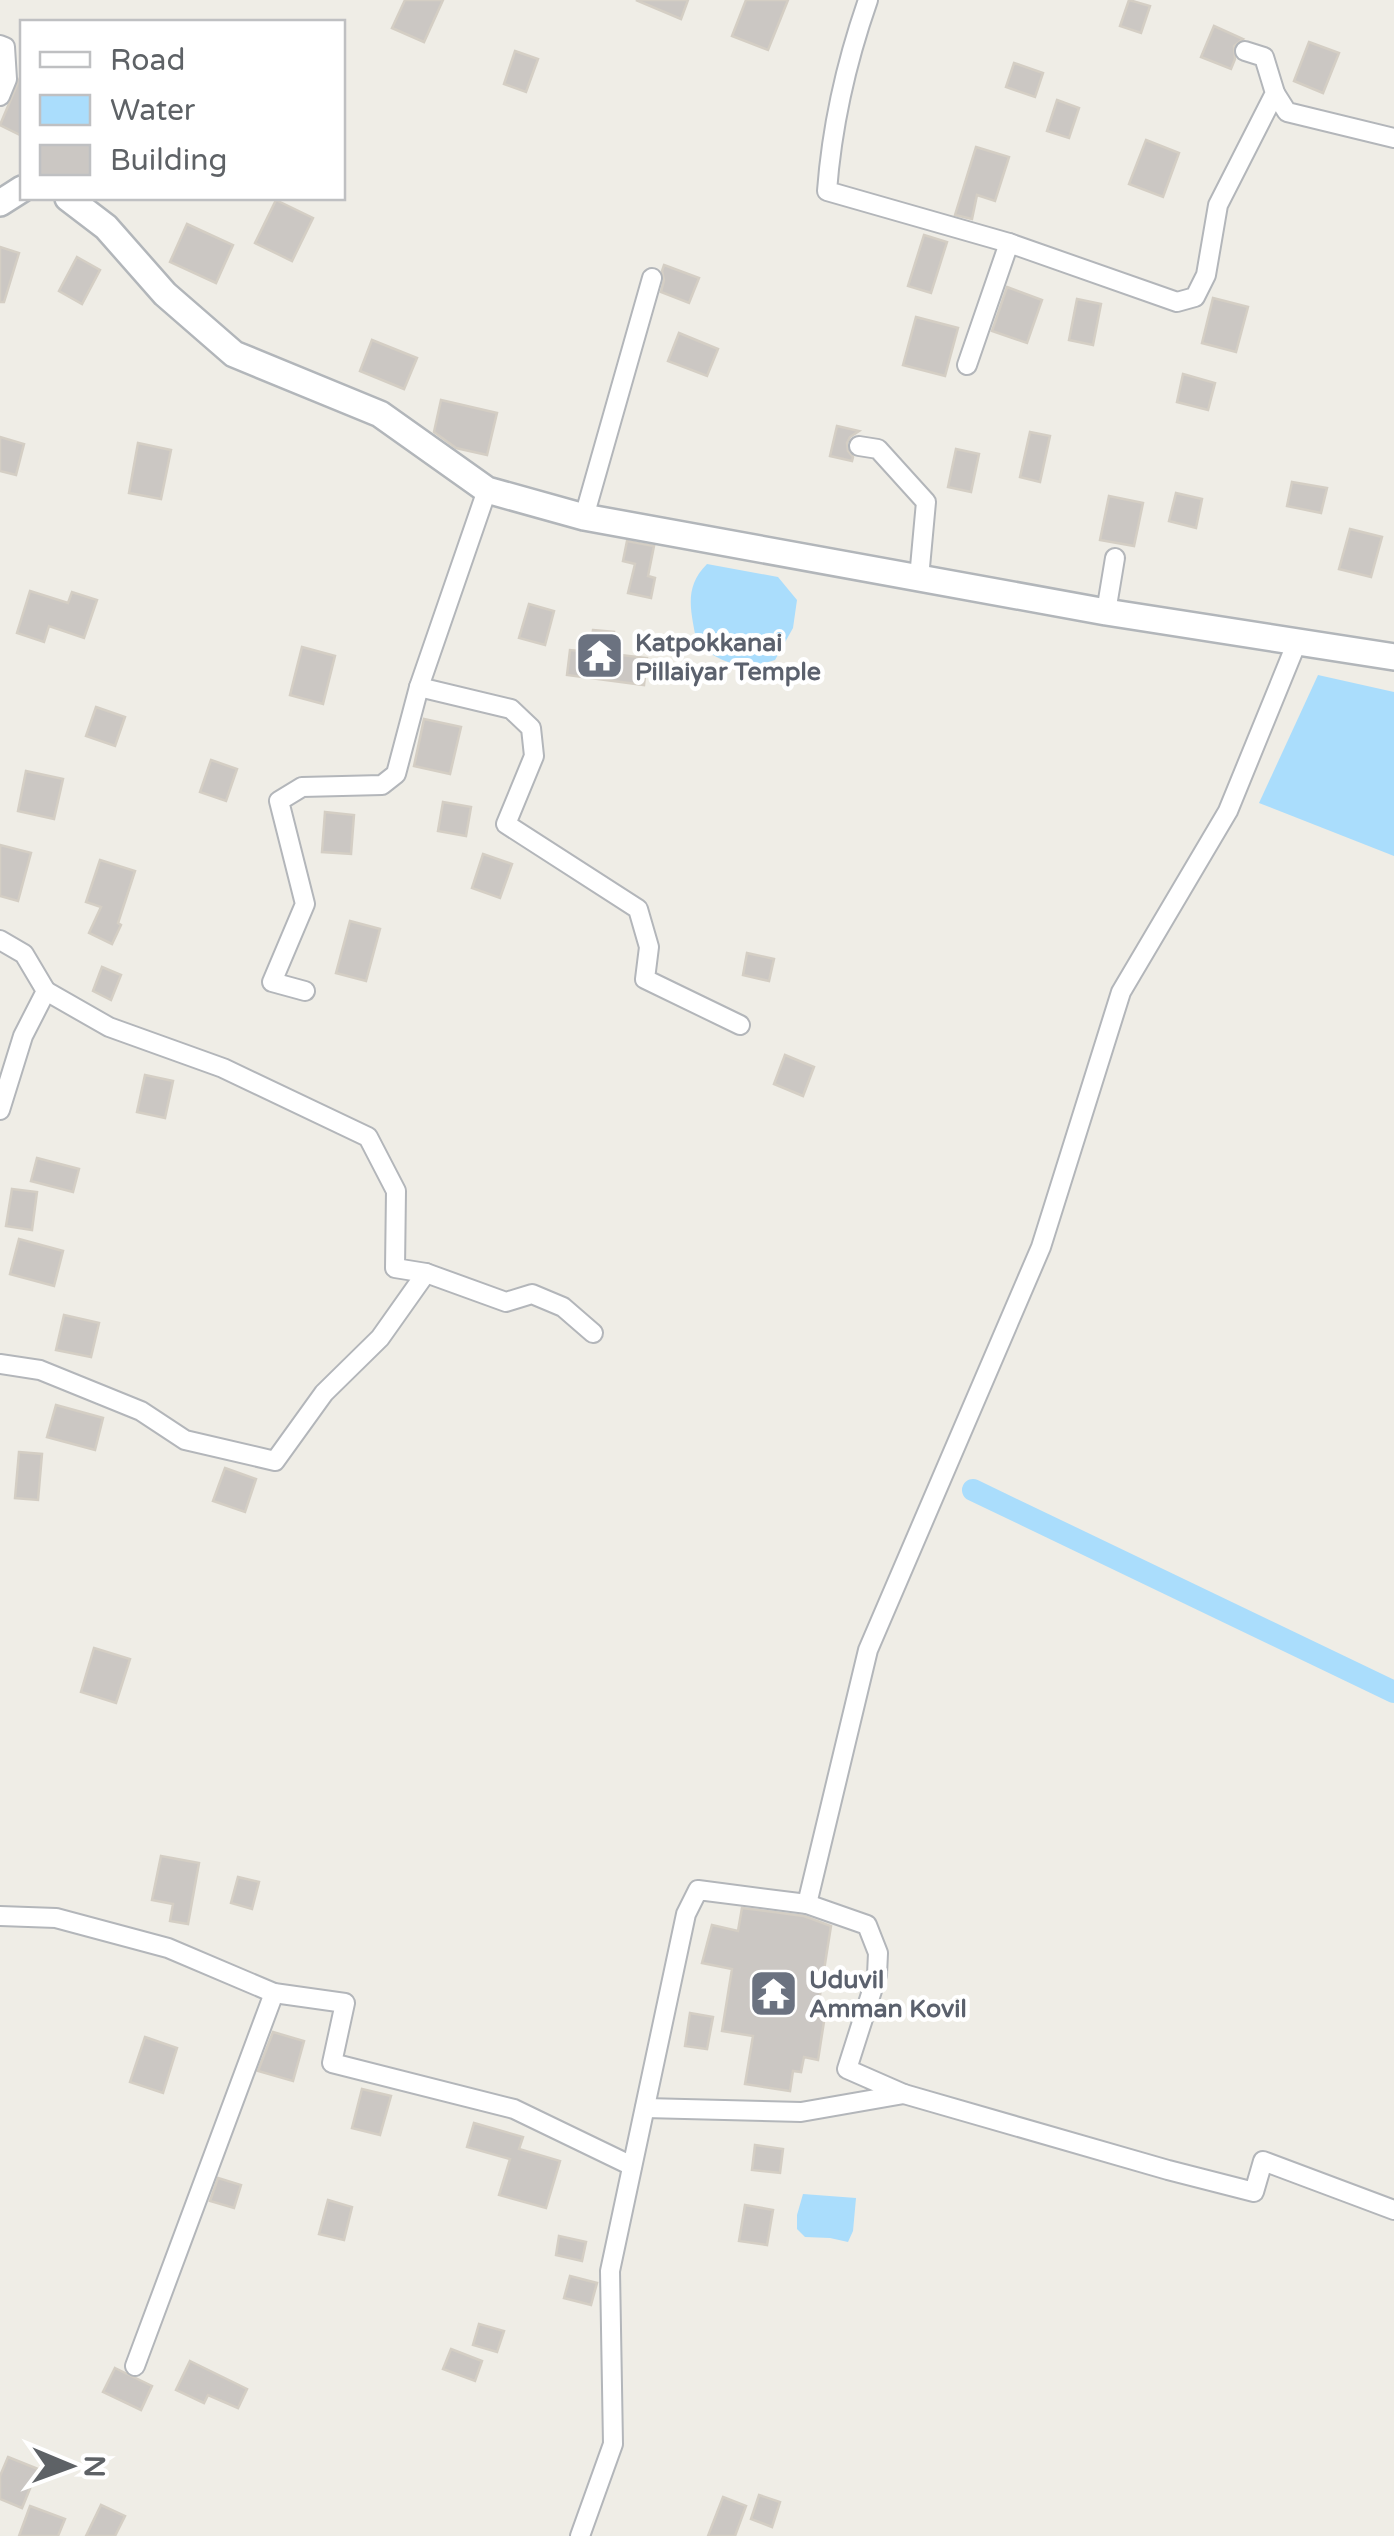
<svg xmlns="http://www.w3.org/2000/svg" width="1394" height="2536" font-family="'Varela Round',sans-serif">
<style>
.water{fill:#aaddfc}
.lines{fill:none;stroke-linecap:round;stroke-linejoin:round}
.canal{stroke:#aaddfc;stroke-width:22}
.building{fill:#cbc7c3;stroke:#d4cec4;stroke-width:2.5}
.street-casing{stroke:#b3b6ba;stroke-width:22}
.secondary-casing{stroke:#b2b6ba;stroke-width:30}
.street{stroke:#fff;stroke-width:18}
.secondary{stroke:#fff;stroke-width:25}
.labels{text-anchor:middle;stroke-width:9;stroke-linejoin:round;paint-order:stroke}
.worship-label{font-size:25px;font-weight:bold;fill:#5b616d;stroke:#fff;text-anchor:start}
</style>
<rect width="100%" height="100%" fill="#efede6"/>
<g class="water">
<path d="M707,564L778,577L797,600L793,628L775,660C742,671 725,664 697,645C692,613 682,589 707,564Z"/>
<polygon points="1318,675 1394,692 1394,856 1259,803"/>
<polygon points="803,2194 856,2198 853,2231 848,2242 830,2238 805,2237 797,2229 797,2215"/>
</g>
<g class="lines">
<polyline class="canal" points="973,1490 1394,1692"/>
</g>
<g class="building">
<polygon points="405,0 443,0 424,42 392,28"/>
<polygon points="636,0 688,0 681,19"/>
<polygon points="746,0 788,0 768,50 732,36"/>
<polygon points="1129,0 1150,6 1141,33 1120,26"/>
<polygon points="1214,26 1243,39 1234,46 1235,59 1231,69 1201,57"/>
<polygon points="1309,42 1339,53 1323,93 1294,81"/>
<polygon points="515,51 538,59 526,92 504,84"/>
<polygon points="1014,63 1043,73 1035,97 1006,87"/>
<polygon points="22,73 22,136 0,125"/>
<polygon points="1057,100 1079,108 1069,138 1047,131"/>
<polygon points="1146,140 1179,153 1163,197 1129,184"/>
<polygon points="976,147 1009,157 995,201 977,195 972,219 955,215"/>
<polygon points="276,200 313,218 292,261 255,243"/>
<polygon points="187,224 233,245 216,283 170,262"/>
<polygon points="924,235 947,242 931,293 908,286"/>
<polygon points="0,247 19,253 4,302 0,302"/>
<polygon points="77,257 100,270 82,304 59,291"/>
<polygon points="664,265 699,278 689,303 661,292 664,280 662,271"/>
<polygon points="1007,287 1042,300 1027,343 992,331"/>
<polygon points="1213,298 1248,307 1236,352 1202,343"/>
<polygon points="1077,299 1101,304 1093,345 1069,340"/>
<polygon points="916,317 958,328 945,376 903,365"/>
<polygon points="679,333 718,349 707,376 668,361"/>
<polygon points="372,340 417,358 404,389 360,371"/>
<polygon points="1183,374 1215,383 1208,410 1177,402"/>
<polygon points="441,400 497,413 487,455 456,448 434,432"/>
<polygon points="837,426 859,431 850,437 847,443 848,451 853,457 852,461 830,456"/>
<polygon points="1030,432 1050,436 1040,482 1020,477"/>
<polygon points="0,437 24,444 16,475 0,471"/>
<polygon points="138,443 171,450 161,499 129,493"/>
<polygon points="956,449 979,454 971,492 948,487"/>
<polygon points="1292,482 1327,488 1321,513 1287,506"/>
<polygon points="1176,493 1202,499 1196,528 1169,521"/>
<polygon points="1109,496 1143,503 1134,546 1100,540"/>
<polygon points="1350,529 1382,537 1371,577 1339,569"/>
<polygon points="627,541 654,546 648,576 655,578 651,598 628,593 635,564 623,561"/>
<polygon points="30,591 68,603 72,592 97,600 84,638 49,626 44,642 17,633"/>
<polygon points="529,604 554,611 545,645 519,638"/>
<polygon points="593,630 614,632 612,654 647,658 644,685 567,675 570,650 590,652"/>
<polygon points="302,647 335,656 323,704 290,695"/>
<polygon points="96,707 125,717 115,746 86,736"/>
<polygon points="424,719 461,727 450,774 414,766"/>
<polygon points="211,760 237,769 226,801 200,792"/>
<polygon points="26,771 63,779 54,819 18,811"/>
<polygon points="443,802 471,807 466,836 438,831"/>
<polygon points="325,812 354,815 351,854 322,852"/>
<polygon points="0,845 31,853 18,901 0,896"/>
<polygon points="483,854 512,864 500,898 472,888"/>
<polygon points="100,860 135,871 118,923 121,925 112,944 89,933 101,907 86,902"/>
<polygon points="350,921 380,929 366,981 336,973"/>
<polygon points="747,953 774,959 769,981 743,975"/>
<polygon points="102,967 121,975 111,1000 93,991"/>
<polygon points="785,1055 814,1067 803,1096 774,1084"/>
<polygon points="145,1075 173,1081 165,1118 137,1112"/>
<polygon points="37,1158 79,1169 73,1192 31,1181"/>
<polygon points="12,1189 37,1192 32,1230 6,1226"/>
<polygon points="19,1239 63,1251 54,1286 10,1274"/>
<polygon points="64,1315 99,1323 91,1357 56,1350"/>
<polygon points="56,1405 103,1418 95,1450 47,1437"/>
<polygon points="19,1452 42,1454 38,1500 15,1498"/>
<polygon points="225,1468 256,1479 245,1512 213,1501"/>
<polygon points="94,1648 130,1659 116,1703 81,1692"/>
<polygon points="161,1856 199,1863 188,1924 170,1921 173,1904 152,1900"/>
<polygon points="238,1877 259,1882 252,1909 231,1903"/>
<polygon points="742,1908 804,1916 831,1926 817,2014 825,2015 818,2060 804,2057 801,2072 793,2071 790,2091 745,2084 753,2036 722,2031 732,1969 702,1963 712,1925 738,1931"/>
<polygon points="690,2013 713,2017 707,2049 685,2046"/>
<polygon points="273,2032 304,2041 293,2081 258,2071"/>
<polygon points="145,2037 177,2048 163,2093 130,2082"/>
<polygon points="362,2089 391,2096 380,2135 352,2128"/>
<polygon points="474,2123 523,2137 519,2149 560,2161 546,2208 499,2195 510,2159 467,2147"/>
<polygon points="755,2145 783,2149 780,2173 752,2170"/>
<polygon points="218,2178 241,2185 234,2208 210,2201"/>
<polygon points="328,2200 352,2207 344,2240 319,2234"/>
<polygon points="745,2205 773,2210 767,2245 739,2241"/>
<polygon points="559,2236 586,2242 582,2261 556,2255"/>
<polygon points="570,2276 597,2283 591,2305 564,2298"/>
<polygon points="479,2324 504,2331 497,2352 473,2345"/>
<polygon points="451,2349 482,2361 475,2381 443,2369"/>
<polygon points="190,2361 247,2389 238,2408 208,2395 204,2403 176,2390"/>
<polygon points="115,2368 152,2386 141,2410 103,2392"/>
<polygon points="8,2457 38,2469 22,2508 0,2499 0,2476"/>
<polygon points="759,2495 780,2502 772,2527 751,2519"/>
<polygon points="723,2497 746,2506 735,2536 708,2536"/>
<polygon points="101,2505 125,2516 115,2536 86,2536"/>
<polygon points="30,2506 65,2519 58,2536 19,2536"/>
</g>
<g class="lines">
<defs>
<g id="street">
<path d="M868,0C846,63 832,124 827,191L1009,243"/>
<polyline points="0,45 5,47 7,79 0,96"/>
<polyline points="1275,93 1287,112 1394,138"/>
<polyline points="967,365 1009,243 1177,302 1195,297 1206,275 1218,205 1275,93 1264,57 1245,51"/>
<polyline points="859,446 878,449 926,502 919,578"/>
<polyline points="487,490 419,687 511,709 531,728 534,756 506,824 638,909 649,947 645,979 740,1025"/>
<polyline points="584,517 652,278"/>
<polyline points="1106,612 1115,558"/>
<polyline points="0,940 24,954 46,991 23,1036 0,1110"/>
<polyline points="46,991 109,1027 223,1068 368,1137 396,1191 395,1268 426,1273 506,1302 532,1294 563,1307 593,1333"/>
<polyline points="305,991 272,982 305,904 279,801 302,787 382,785 396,774 419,687"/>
<polyline points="0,1364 40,1370 141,1411 185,1440 275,1461 324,1393 380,1338 426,1273"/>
<polyline points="0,1916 56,1918 168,1948 274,1993 345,2003 332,2063 514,2109 632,2166"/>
<polyline points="904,2094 1168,2170 1254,2192 1263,2161 1394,2210"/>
<polyline points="645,2108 801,2112 904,2094 847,2069 877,1975 878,1953 867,1925 807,1904"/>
<polyline points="135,2366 274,1993"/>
<polyline points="580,2536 613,2444 610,2271 686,1914 698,1890 807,1904 868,1650 1041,1247 1121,992 1228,811 1297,642"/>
</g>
<g id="secondary">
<polyline points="68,198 106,227 165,294 234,354 380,414 487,490 584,517 1106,612 1394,657"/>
<polyline points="0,203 22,189"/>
</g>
</defs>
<use href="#street" class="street-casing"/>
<use href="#secondary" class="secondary-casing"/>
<use href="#street" class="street"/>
<use href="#secondary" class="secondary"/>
</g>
<defs>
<symbol id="temple-square" viewBox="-11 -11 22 22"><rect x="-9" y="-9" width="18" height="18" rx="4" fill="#6b7280" stroke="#fff"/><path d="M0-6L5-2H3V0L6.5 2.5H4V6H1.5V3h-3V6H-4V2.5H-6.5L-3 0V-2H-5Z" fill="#fff"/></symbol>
</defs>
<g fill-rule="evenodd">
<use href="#temple-square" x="572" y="628" width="55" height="55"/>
<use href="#temple-square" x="746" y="1966" width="55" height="55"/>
</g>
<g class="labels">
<g class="worship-label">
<text x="635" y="651">Katpokkanai<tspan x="635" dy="29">Pillaiyar Temple</tspan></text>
<text x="809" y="1988">Uduvil<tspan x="809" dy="29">Amman Kovil</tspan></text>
</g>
</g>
<rect x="20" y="20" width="325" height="180" fill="#ffffff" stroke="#bfc0c2" stroke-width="2.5"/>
<rect x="40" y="52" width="50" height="15" fill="#ffffff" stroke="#bfc0c2" stroke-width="2.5"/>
<text x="110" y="70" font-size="30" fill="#5e6266">Road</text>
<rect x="40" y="95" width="50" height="30" fill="#aaddfc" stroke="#bfc0c2" stroke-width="2.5"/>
<text x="110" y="120" font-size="30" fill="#5e6266">Water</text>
<rect x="40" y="145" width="50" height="30" fill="#cbc7c3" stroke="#bfc0c2" stroke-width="2.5"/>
<text x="110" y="170" font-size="30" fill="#5e6266">Building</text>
<g transform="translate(70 2466) rotate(91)" stroke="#ffffff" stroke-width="8" paint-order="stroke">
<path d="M0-8L18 38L0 25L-18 38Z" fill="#5e6266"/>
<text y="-15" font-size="28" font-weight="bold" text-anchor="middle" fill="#5e6266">N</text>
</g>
</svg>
